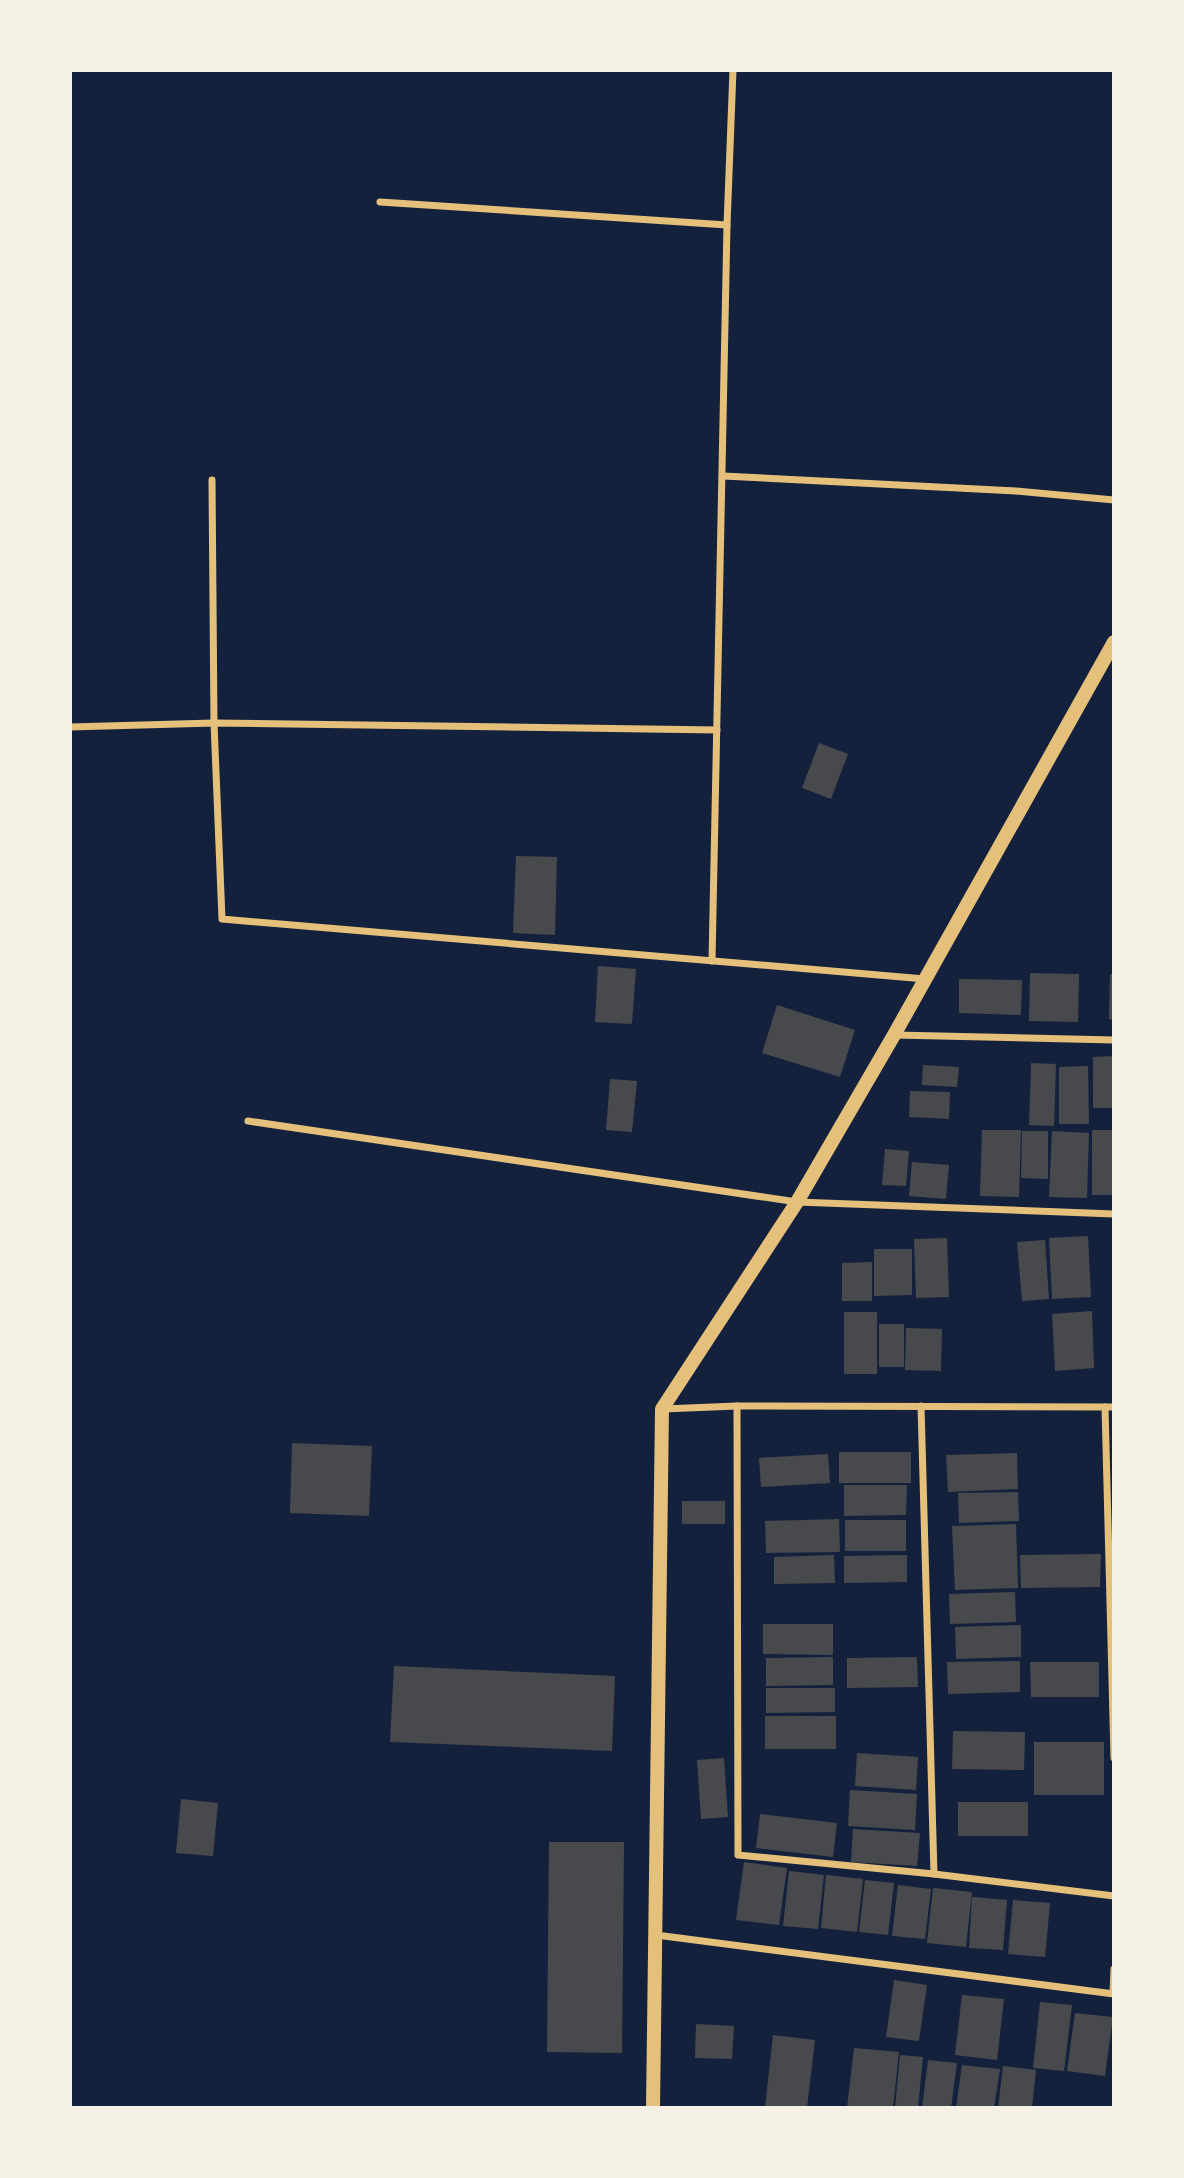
<svg xmlns="http://www.w3.org/2000/svg" width="1184" height="2178" font-family="Rubik,sans-serif">
<style>
.building{fill:#48494c}
.lines{fill:none;stroke-linecap:round;stroke-linejoin:round}
.minor{stroke:#e5c07b;stroke-width:7}
.secondary{stroke:#e5c07b;stroke-width:14}
</style>
<rect width="100%" height="100%" fill="#14213d"/>
<g class="building">
<polygon points="819,743 848,754 831,799 802,788"/>
<polygon points="516,856 557,857 555,935 513,933"/>
<polygon points="598,966 636,969 632,1024 595,1022"/>
<polygon points="1030,973 1079,974 1078,1022 1029,1021"/>
<polygon points="1110,974 1114,974 1114,1020 1109,1019"/>
<polygon points="959,979 1022,980 1021,1015 959,1013"/>
<polygon points="777,1005 855,1030 840,1077 762,1053"/>
<polygon points="1114,1056 1114,1108 1093,1108 1093,1057"/>
<polygon points="1031,1063 1056,1064 1054,1126 1029,1125"/>
<polygon points="923,1065 959,1067 957,1087 922,1085"/>
<polygon points="1088,1066 1089,1124 1059,1124 1059,1067"/>
<polygon points="610,1079 637,1081 632,1132 606,1130"/>
<polygon points="910,1091 950,1092 949,1119 909,1117"/>
<polygon points="982,1130 1021,1130 1019,1197 980,1196"/>
<rect x="1092" y="1130" width="22" height="65"/>
<polygon points="1022,1131 1048,1131 1048,1179 1021,1178"/>
<polygon points="1052,1131 1089,1133 1087,1198 1049,1197"/>
<polygon points="885,1149 909,1151 906,1186 882,1185"/>
<polygon points="912,1162 949,1165 946,1199 909,1196"/>
<polygon points="1088,1236 1091,1297 1052,1299 1049,1238"/>
<polygon points="947,1238 949,1297 916,1298 914,1239"/>
<polygon points="1045,1240 1049,1299 1022,1301 1017,1242"/>
<polygon points="874,1249 912,1249 912,1295 874,1296"/>
<polygon points="872,1262 872,1301 842,1301 842,1263"/>
<polygon points="1092,1311 1094,1368 1055,1371 1052,1314"/>
<rect x="844" y="1312" width="33" height="62"/>
<rect x="879" y="1324" width="25" height="43"/>
<polygon points="906,1328 942,1329 941,1371 905,1370"/>
<polygon points="292,1443 372,1446 369,1516 290,1513"/>
<rect x="839" y="1452" width="72" height="31"/>
<polygon points="1017,1453 1018,1489 948,1492 946,1455"/>
<polygon points="828,1454 830,1483 761,1487 759,1458"/>
<polygon points="844,1485 907,1485 906,1515 844,1516"/>
<polygon points="1018,1492 1019,1521 959,1523 958,1493"/>
<rect x="682" y="1501" width="43" height="23"/>
<polygon points="839,1519 840,1552 766,1553 765,1521"/>
<rect x="845" y="1520" width="61" height="31"/>
<polygon points="1016,1524 1018,1588 955,1590 952,1526"/>
<polygon points="1101,1554 1100,1587 1021,1588 1020,1555"/>
<polygon points="834,1555 835,1583 774,1584 774,1557"/>
<polygon points="907,1555 907,1582 844,1583 844,1556"/>
<polygon points="1015,1592 1016,1622 950,1624 949,1594"/>
<polygon points="763,1624 833,1624 833,1655 763,1654"/>
<polygon points="1021,1625 1021,1657 956,1659 955,1627"/>
<polygon points="833,1657 833,1685 766,1686 766,1658"/>
<polygon points="917,1657 918,1687 847,1688 847,1658"/>
<polygon points="1020,1661 1020,1692 948,1694 947,1662"/>
<polygon points="1030,1662 1099,1662 1099,1697 1031,1697"/>
<polygon points="394,1666 615,1676 612,1751 390,1742"/>
<polygon points="766,1688 835,1688 835,1712 766,1713"/>
<rect x="765" y="1716" width="71" height="33"/>
<polygon points="953,1731 1025,1732 1024,1770 952,1769"/>
<rect x="1034" y="1742" width="70" height="53"/>
<polygon points="857,1753 918,1757 916,1790 855,1786"/>
<polygon points="724,1758 728,1817 701,1819 697,1760"/>
<polygon points="850,1790 917,1794 915,1830 848,1826"/>
<polygon points="181,1799 218,1803 213,1856 176,1853"/>
<rect x="958" y="1802" width="70" height="34"/>
<polygon points="760,1814 837,1823 833,1857 756,1848"/>
<polygon points="853,1829 920,1833 917,1866 851,1862"/>
<polygon points="549,1842 624,1842 622,2053 547,2052"/>
<polygon points="744,1862 787,1868 779,1925 736,1920"/>
<polygon points="789,1871 824,1875 818,1929 783,1926"/>
<polygon points="826,1875 863,1879 857,1932 821,1928"/>
<polygon points="865,1880 894,1883 888,1935 859,1932"/>
<polygon points="898,1885 931,1889 925,1939 892,1936"/>
<polygon points="933,1888 972,1892 966,1947 927,1943"/>
<polygon points="972,1897 1007,1900 1003,1950 969,1948"/>
<polygon points="1013,1900 1050,1903 1045,1957 1008,1954"/>
<polygon points="894,1980 927,1985 919,2041 886,2037"/>
<polygon points="962,1995 1004,1999 997,2060 955,2055"/>
<polygon points="1040,2002 1072,2005 1064,2071 1033,2068"/>
<polygon points="1075,2013 1113,2017 1105,2076 1067,2071"/>
<polygon points="696,2024 734,2026 732,2059 695,2058"/>
<polygon points="773,2035 815,2040 807,2108 765,2108"/>
<polygon points="854,2048 899,2052 893,2108 847,2108"/>
<polygon points="900,2055 923,2057 918,2108 895,2108"/>
<polygon points="928,2060 957,2063 951,2108 922,2108"/>
<polygon points="962,2065 1000,2069 994,2108 956,2108"/>
<polygon points="1003,2066 1036,2070 1032,2108 998,2108"/>
</g>
<g class="lines">
<g class="minor">
<polyline points="380,202 727,225"/>
<polyline points="723,476 1016,491 1114,500"/>
<polyline points="212,480 214,723 222,919 925,979"/>
<polyline points="70,727 214,723 717,730"/>
<polyline points="712,961 727,225 733,70"/>
<polyline points="895,1035 1114,1040"/>
<polyline points="248,1121 797,1202 1114,1214"/>
<polyline points="737,1406 738,1855 934,1874 1114,1896"/>
<polyline points="921,1406 934,1874"/>
<polyline points="1105,1407 1114,1758"/>
<polyline points="663,1409 737,1406 1114,1407"/>
<polyline points="656,1935 1114,1994"/>
<polyline points="1113,1994 1114,1969"/>
</g>
<polyline class="secondary" points="653,2108 662,1409 797,1202 894,1035 1114,642"/>
</g>
<rect width="1184" height="2178" fill="none" stroke="#f6f1e7" stroke-width="144"/>
</svg>
